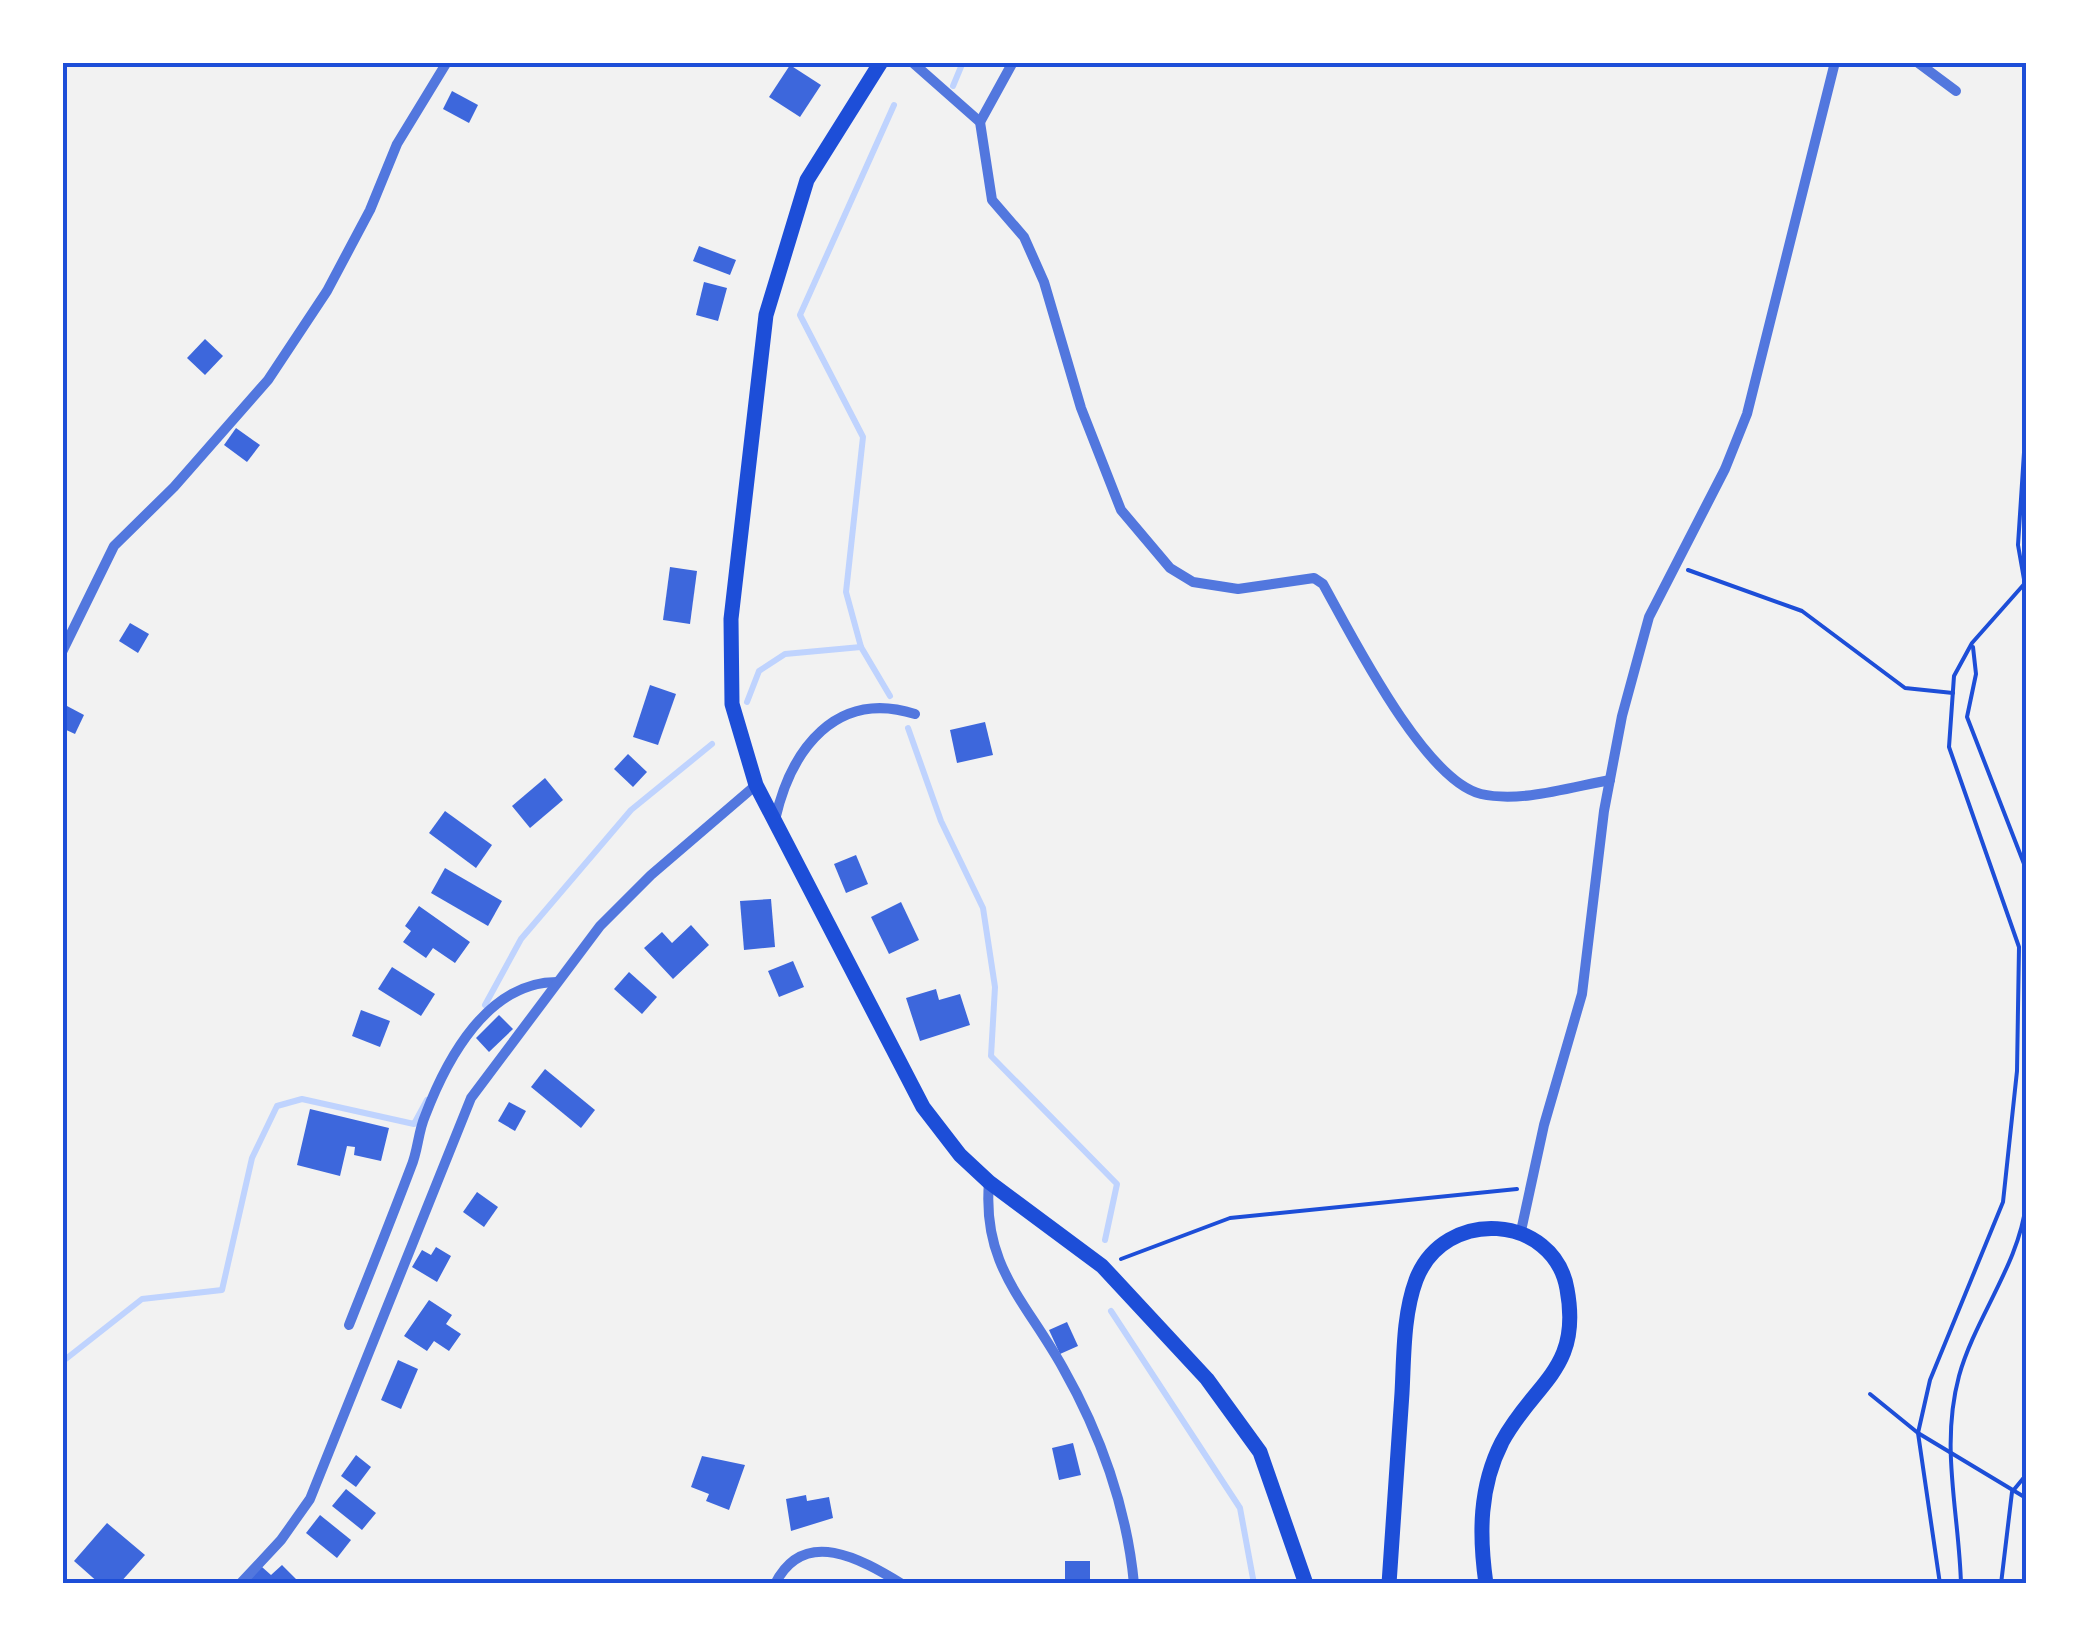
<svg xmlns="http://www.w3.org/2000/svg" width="2089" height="1646" font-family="Manrope,sans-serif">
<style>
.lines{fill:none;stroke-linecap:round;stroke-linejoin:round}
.stream{stroke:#bfd3fe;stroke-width:6}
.building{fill:#3d67dc}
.path{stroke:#1d4ed8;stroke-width:4}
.minor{stroke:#5277de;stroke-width:10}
.secondary{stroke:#1d4ed8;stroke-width:15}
.neatline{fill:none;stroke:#1d4ed8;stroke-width:4}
</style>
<rect width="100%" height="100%" fill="#f2f2f2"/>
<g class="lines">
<g class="stream">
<polyline points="953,86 963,62"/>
<polyline points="890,696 861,647 846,592 863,437 800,315 894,105"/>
<polyline points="747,702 759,671 785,654 861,647"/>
<polyline points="908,728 941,821 983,908 995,987 991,1056 1117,1184 1105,1240"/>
<polyline points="485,1005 521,939 631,810 712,744"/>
<polyline points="1111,1311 1240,1508 1254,1584"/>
<polyline points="62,1362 142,1299 222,1290 252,1158 277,1106 302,1099 414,1124 427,1100"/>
</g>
</g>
<g class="building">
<polygon points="790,65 821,85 800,117 769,97"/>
<polygon points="452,91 478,105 469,123 443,109"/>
<polygon points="699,246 736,260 730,275 693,261"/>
<polygon points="704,282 727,288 718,321 696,315"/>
<polygon points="205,339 223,356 205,375 187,358"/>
<polygon points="236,428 260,445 247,462 224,445"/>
<polygon points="670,567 697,571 690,624 663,620"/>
<polygon points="130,623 149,634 138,653 119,641"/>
<polygon points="650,685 676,694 658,745 633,737"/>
<polygon points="67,706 84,715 75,734 62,728"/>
<polygon points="985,722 993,755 957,763 950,730"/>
<polygon points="628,754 647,772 633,787 614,769"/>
<polygon points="545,778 563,800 530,828 512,806"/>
<polygon points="445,811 492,845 476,868 429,833"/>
<polygon points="856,855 868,884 846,893 834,864"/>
<polygon points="445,868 502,901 488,926 431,893"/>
<polygon points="771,899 775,947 744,950 740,901"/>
<polygon points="901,902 919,940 889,954 871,917"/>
<polygon points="419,906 470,942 455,963 433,948 426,958 403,942 411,931 405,926"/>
<polygon points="691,925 709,945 673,979 644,948 662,932 672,943"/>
<polygon points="793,961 804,987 779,997 768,971"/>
<polygon points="392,967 435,994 421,1016 378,989"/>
<polygon points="629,972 657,997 642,1014 614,989"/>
<polygon points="936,989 939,1000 960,994 970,1025 920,1041 906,998"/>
<polygon points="361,1010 390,1021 380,1047 352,1036"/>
<polygon points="499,1015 513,1029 489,1052 476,1038"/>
<polygon points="545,1069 595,1110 581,1128 531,1087"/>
<polygon points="509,1102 526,1111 515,1131 498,1121"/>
<polygon points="310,1109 389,1128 381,1161 354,1155 355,1147 347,1146 340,1176 297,1165"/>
<polygon points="477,1192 498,1207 484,1227 463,1212"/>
<polygon points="436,1247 451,1256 437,1282 412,1267 422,1250 431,1255"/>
<polygon points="429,1300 452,1315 446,1324 461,1334 449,1351 434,1341 427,1351 404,1336"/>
<polygon points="1067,1322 1078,1346 1060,1354 1049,1330"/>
<polygon points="398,1360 418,1369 401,1409 381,1400"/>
<polygon points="1073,1443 1081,1475 1059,1480 1052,1448"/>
<polygon points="356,1455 371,1467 356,1487 341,1476"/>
<polygon points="702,1456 745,1465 729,1510 706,1501 709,1494 691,1487"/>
<polygon points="346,1489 376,1513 362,1530 332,1506"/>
<polygon points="806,1495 807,1501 829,1497 833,1518 791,1531 786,1499"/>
<polygon points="320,1515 351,1540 337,1558 306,1533"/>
<polygon points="107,1523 145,1555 119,1584 100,1584 74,1561"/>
<rect x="1065" y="1561" width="25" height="23"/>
<polygon points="282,1565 296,1579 292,1584 249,1580 262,1567 271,1575"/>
</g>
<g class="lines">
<g class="path">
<polyline points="1688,570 1802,611 1905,688 1953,693"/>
<polyline points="2025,585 2018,545 2026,422"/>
<polyline points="1973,647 1976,674 1967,717 2026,869"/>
<polyline points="1121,1259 1230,1218 1517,1189"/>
<polyline points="1870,1394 1918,1433 2026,1498"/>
<polyline points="1940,1584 1918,1433 1930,1380 2003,1202 2017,1071 2019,947 1949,747 1954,676 1972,643 2026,582"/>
<path d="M1961,1584C1959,1512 1940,1447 1959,1376C1975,1318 2019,1264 2026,1204"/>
<polyline points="2001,1584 2012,1492 2026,1475"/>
</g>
<g class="minor">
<path d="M912,62L980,122L992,200L1024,237L1044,282L1081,408L1121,510L1170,568L1193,582L1238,589L1314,578L1323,584C1352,636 1424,780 1481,794C1521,803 1571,787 1610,780"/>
<polyline points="1917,62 1956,91"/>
<polyline points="980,122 1013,62"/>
<polyline points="62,652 114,546 174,487 268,380 327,291 370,210 397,144 447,62"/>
<path d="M775,820C791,749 836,689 915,714"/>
<path d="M989,1182C982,1266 1025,1300 1063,1368C1100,1433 1127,1508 1134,1584"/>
<polyline points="1521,1231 1544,1125 1582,994 1604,811 1622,716 1649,617 1725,469 1747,414 1835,62"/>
<path d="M349,1325C370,1272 391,1220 411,1167C418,1151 418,1132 425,1116C447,1058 488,982 557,982"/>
<polyline points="240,1584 281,1540 310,1499 471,1098 600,926 651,875 756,785"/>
<path d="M775,1584C804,1526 861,1559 902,1584"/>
</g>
<g class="secondary">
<polyline points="881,62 807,180 766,315 731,619 732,704 756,785 923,1107 960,1155 989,1182 1102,1266 1207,1379 1260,1452 1306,1584"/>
<path d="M1389,1584C1393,1520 1398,1457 1402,1393C1404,1357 1403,1315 1416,1280C1444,1206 1554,1214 1567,1289C1582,1370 1535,1381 1502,1442C1479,1487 1479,1535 1486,1584"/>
</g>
</g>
<rect width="2089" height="1646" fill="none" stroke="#ffffff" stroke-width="130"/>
<rect x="65" y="65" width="1959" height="1516" class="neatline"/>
</svg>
